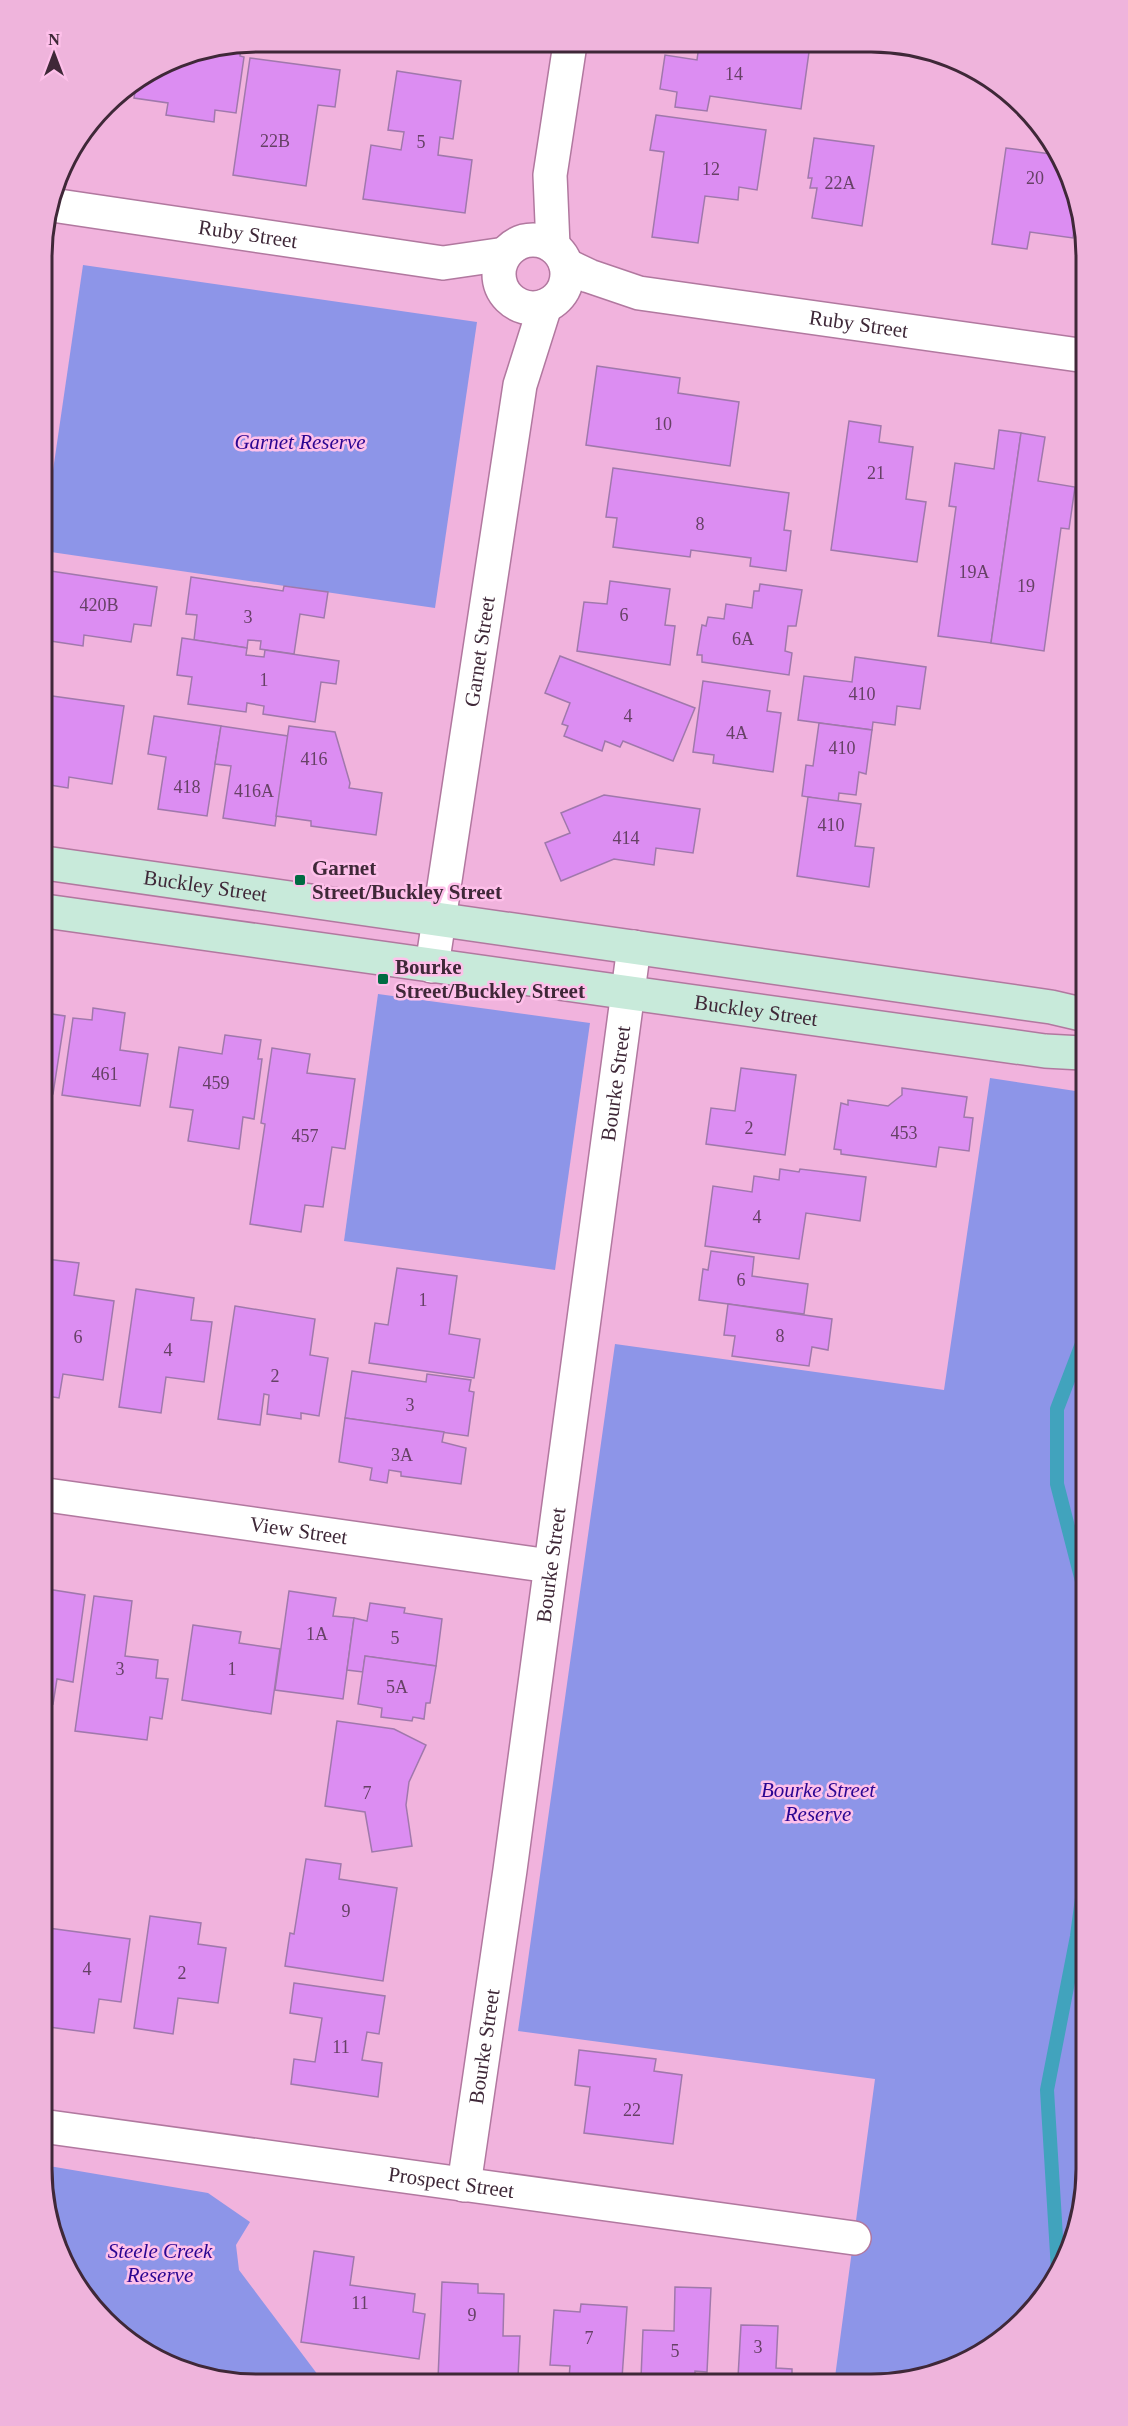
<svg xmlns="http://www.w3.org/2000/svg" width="1128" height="2426" font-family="'Times New Roman',serif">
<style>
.green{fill:#8d95e8}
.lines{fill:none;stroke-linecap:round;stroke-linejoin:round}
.stream{stroke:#41a3bd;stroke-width:14}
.building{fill:#dc8df2;stroke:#a078ac;stroke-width:1.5}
.minor-casing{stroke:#b1789f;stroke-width:36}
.secondary-casing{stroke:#b1789f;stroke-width:36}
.minor{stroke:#fff;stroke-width:33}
.secondary{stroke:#c8eada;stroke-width:33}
.poi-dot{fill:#006b42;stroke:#fec0ea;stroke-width:2}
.labels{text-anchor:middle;stroke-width:5;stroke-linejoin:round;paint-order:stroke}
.number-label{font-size:18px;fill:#664166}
.street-label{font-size:21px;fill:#3f2838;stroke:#fec0ea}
.park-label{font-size:21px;font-style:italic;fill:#2b0591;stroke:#fec0ea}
.poi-label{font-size:21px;font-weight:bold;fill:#3f2838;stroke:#fec0ea;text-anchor:start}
.rim{fill:none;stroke:#3f2838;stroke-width:3}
</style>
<rect width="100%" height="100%" fill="#f1b3dd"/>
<g class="green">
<polygon points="83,265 477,322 435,608 44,551 44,532"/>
<polygon points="378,994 590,1023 555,1270 344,1241"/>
<polygon points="990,1078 1082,1092 1086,2183 1070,2251 1033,2310 990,2348 927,2377 835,2377 875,2079 518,2031 615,1344 944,1390"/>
<polygon points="49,2166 208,2193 250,2222 236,2245 239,2270 321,2379 215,2380 115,2330 71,2277 49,2225"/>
</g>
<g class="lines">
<g class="stream">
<polyline points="1083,1341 1057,1409 1057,1484 1083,1585"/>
<polyline points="1058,2270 1047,2090 1077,1936 1084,1883"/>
</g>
</g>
<g class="building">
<polygon points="241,45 240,56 244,57 236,113 215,110 214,122 166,115 168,103 134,98 136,86 132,85 175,58"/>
<polygon points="699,45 810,45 801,109 710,96 707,111 675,107 677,92 660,89 665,55 697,60"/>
<polygon points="250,58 340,70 335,107 318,105 306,186 233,175"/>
<polygon points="397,71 461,81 453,139 440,137 438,155 472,160 465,213 363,199 371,145 401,150 404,132 388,130"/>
<polygon points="656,115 766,130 757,190 739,187 738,200 705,196 698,243 652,237 664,152 650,150"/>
<polygon points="814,138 874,146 862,226 812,218 817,188 810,188 812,178 808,178"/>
<polygon points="1006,148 1058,155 1079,201 1079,230 1074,229 1073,238 1030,232 1027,249 992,244"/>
<polygon points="597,366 680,378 678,393 739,402 730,466 586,445"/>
<polygon points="849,421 881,426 879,442 913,447 906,499 926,502 917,562 831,550"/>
<polygon points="999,430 1021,433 991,643 938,636 956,507 949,506 955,463 994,469"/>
<polygon points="1021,433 1045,437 1038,481 1075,487 1069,529 1061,528 1044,651 991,643"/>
<polygon points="613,468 789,493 784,530 791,531 786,571 750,566 751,558 691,550 690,557 613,547 617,518 606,517"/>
<polygon points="44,570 157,587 151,626 134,624 131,642 84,635 83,646 44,640"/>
<polygon points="191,577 283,591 284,586 328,592 324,618 300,614 294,654 260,649 261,641 248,640 247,648 194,640 197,615 186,614"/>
<polygon points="610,581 670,589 665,625 675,626 670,665 577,651 584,602 607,604"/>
<polygon points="760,584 802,590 796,626 788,626 785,651 792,653 789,675 702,662 702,655 697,655 702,625 706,626 708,617 724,619 726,604 752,608 754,591 759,591"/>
<polygon points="182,638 247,648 246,655 264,657 265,650 339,661 336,684 321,682 315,722 263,714 264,706 247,703 246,712 188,704 192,677 177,675"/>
<polygon points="560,656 695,708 673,761 623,741 620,747 605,741 602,751 564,736 568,726 562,724 570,703 545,693"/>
<polygon points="855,657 926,667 920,709 897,706 895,725 873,722 872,730 798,720 804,676 852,682"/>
<polygon points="703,681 770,691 767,711 781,713 773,772 713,763 714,755 693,752"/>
<polygon points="45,695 124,706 112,784 69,777 68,788 44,784"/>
<polygon points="154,716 221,726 207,816 158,809 166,757 148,754"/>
<polygon points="819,723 872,730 866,774 859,772 856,795 839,793 838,802 802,796 806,765 813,766"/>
<polygon points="221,726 288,736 275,826 223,818 231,766 215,764"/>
<polygon points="289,726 335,732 350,783 349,788 382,793 376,835 311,826 311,821 276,816"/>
<polygon points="604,795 700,809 693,853 656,848 654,865 614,859 561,881 545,843 570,833 561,813"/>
<polygon points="808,797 861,804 855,846 874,848 869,887 797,876"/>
<polygon points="93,1008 125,1013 120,1050 148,1054 140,1106 62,1095 73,1018 92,1020"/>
<polygon points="45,1013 65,1016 53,1094 45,1093"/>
<polygon points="225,1035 261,1040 258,1059 262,1059 254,1119 243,1117 239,1149 188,1141 193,1110 170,1107 179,1047 222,1054"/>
<polygon points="272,1048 310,1054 307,1073 355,1079 345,1149 332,1147 323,1207 305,1205 301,1232 250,1224 265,1124 261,1123"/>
<polygon points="741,1068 796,1075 785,1155 706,1144 711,1108 735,1111"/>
<polygon points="902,1088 967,1097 964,1117 973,1118 969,1151 939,1147 936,1167 841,1154 841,1150 834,1149 841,1103 848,1105 848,1100 888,1106 902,1095"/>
<polygon points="780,1169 799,1172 800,1169 866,1177 860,1221 806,1213 799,1259 705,1246 713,1186 752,1192 754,1176 779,1180"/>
<polygon points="711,1251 754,1257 752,1276 808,1284 804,1314 699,1300 703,1269 708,1270"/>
<polygon points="46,1259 79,1263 74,1295 114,1301 103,1380 63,1374 59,1398 47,1396"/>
<polygon points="397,1268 457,1276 449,1334 480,1339 474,1378 369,1363 375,1323 388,1325"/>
<polygon points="136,1289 194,1298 191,1320 212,1322 204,1382 166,1377 161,1413 119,1407"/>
<polygon points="728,1304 832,1319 828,1350 812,1347 809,1366 732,1356 735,1336 724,1335"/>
<polygon points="235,1306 315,1319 310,1355 328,1358 319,1416 301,1413 301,1419 267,1414 269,1395 264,1394 260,1425 218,1419"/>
<polygon points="352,1371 426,1382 427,1374 471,1380 469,1391 474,1392 468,1436 345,1418"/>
<polygon points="345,1418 444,1432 442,1442 466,1448 461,1484 401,1476 401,1472 389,1470 387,1483 370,1480 372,1468 339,1462"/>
<polygon points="47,1589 85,1595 73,1682 57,1679 53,1704 48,1703"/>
<polygon points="289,1591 336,1598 333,1616 354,1618 343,1699 275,1690"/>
<polygon points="94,1596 132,1601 125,1656 158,1660 156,1678 168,1679 162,1719 150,1717 147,1740 75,1731"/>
<polygon points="370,1603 405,1608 404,1613 442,1619 436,1666 365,1656 363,1672 347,1670 354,1618 367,1621"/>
<polygon points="193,1625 241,1632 239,1643 280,1649 271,1714 182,1700"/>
<polygon points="365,1656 436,1666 430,1703 426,1703 424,1719 413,1717 412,1721 381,1717 382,1708 358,1704"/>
<polygon points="337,1721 394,1729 426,1745 409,1782 406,1805 412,1846 372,1852 365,1812 325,1806"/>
<polygon points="306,1859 341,1864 339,1879 397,1888 383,1981 285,1966 290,1933 294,1934"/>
<polygon points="150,1916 201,1923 198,1944 226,1948 218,2003 178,1998 173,2034 134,2028"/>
<polygon points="48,1928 130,1939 121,2002 99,1999 94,2033 49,2027"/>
<polygon points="294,1983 385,1996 379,2034 367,2032 362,2060 382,2063 378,2097 291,2084 294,2059 315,2062 322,2018 290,2013"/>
<polygon points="579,2050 656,2059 654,2071 682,2075 673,2144 584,2133 590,2087 575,2085"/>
<polygon points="314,2251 354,2257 350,2285 415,2294 413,2312 425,2314 419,2359 301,2342"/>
<polygon points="442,2282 478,2284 478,2293 504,2294 503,2336 520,2336 518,2377 490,2375 490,2379 438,2379"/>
<polygon points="675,2287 711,2288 707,2372 695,2371 695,2378 641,2378 643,2330 674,2331"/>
<polygon points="581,2304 627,2307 622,2378 569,2378 570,2366 550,2365 554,2310 580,2312"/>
<polygon points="741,2325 778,2326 776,2368 792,2369 792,2377 738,2377"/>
</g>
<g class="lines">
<defs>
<g id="minor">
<path id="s1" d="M52,205L443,263L505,254"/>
<circle cx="533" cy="274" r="34"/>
<polyline points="553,246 550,175 570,44"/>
<path id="s2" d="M566,265L589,276L639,293L1079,355"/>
<path id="s3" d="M432,966L520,385L545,306"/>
<path id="s4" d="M47,1495L550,1566"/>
<path id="s5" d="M49,2127L854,2238"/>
<path id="s6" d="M464,2185L510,1870L634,947"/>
</g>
<g id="secondary">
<path id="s7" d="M45,863L1051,1007L1081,1014"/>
<path id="s8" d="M45,911L1045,1051L1082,1053"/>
</g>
</defs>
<use href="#minor" class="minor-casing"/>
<use href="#secondary" class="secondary-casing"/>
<use href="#minor" class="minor"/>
<use href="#secondary" class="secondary"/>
</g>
<g class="poi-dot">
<rect x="294" y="874" width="12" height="12" rx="3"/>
<rect x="377" y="973" width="12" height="12" rx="3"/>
</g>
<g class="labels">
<g class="number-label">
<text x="734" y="80">14</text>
<text x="275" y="147">22B</text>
<text x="421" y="148">5</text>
<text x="711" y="175">12</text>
<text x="1035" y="184">20</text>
<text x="840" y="189">22A</text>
<text x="663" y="430">10</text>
<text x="876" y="479">21</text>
<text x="700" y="530">8</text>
<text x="974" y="578">19A</text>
<text x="1026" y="592">19</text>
<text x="99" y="611">420B</text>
<text x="624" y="621">6</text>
<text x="248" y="623">3</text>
<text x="743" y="645">6A</text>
<text x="264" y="686">1</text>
<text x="862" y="700">410</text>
<text x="628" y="722">4</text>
<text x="737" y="739">4A</text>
<text x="842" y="754">410</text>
<text x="314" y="765">416</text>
<text x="187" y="793">418</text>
<text x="254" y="797">416A</text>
<text x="831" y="831">410</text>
<text x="626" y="844">414</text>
<text x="105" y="1080">461</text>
<text x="216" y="1089">459</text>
<text x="749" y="1134">2</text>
<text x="904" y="1139">453</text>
<text x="305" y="1142">457</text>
<text x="757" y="1223">4</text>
<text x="741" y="1286">6</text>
<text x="423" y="1306">1</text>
<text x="780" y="1342">8</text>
<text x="78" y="1343">6</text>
<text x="168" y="1356">4</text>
<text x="275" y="1382">2</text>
<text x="410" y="1411">3</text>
<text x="402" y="1461">3A</text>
<text x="317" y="1640">1A</text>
<text x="395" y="1644">5</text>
<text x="120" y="1675">3</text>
<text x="232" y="1675">1</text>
<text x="397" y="1693">5A</text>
<text x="367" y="1799">7</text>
<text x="346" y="1917">9</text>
<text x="87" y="1975">4</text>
<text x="182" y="1979">2</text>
<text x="341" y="2053">11</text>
<text x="632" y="2116">22</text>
<text x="360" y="2309">11</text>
<text x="472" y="2321">9</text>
<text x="589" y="2344">7</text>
<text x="758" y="2353">3</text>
<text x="675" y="2357">5</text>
</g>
<g class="street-label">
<text dy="7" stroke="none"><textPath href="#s1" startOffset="198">Ruby Street</textPath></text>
<text dy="7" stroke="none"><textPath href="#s2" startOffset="300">Ruby Street</textPath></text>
<text dy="7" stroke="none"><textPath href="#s3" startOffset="318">Garnet Street</textPath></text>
<text dy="7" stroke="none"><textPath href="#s7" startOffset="162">Buckley Street</textPath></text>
<text dy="7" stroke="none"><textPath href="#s8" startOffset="718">Buckley Street</textPath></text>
<text dy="7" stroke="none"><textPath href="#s6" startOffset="1112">Bourke Street</textPath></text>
<text dy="7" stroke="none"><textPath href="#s4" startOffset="254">View Street</textPath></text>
<text dy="7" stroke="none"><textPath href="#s6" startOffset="626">Bourke Street</textPath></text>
<text dy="7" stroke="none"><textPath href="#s6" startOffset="140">Bourke Street</textPath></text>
<text dy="7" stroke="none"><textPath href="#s5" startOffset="406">Prospect Street</textPath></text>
</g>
<g class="park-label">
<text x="300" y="449">Garnet Reserve</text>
<text x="818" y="1797">Bourke Street<tspan x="818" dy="24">Reserve</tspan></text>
<text x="160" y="2258">Steele Creek<tspan x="160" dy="24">Reserve</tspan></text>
</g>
<g class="poi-label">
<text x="312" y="875">Garnet<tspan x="312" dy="24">Street/Buckley Street</tspan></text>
<text x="395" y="974">Bourke<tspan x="395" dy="24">Street/Buckley Street</tspan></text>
</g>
</g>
<path d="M0 0H1128V2426H0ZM257 52H871A205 205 0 0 1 1076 257V2169A205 205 0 0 1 871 2374H257A205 205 0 0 1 52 2169V257A205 205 0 0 1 257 52Z" fill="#efb4dc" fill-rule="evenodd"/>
<path class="rim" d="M257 52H871A205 205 0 0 1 1076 257V2169A205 205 0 0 1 871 2374H257A205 205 0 0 1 52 2169V257A205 205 0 0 1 257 52Z"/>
<g transform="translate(54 54)" stroke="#fec0ea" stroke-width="4.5" paint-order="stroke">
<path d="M0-4.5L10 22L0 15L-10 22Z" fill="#3f2838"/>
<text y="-9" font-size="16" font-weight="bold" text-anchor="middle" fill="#3f2838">N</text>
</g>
</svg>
